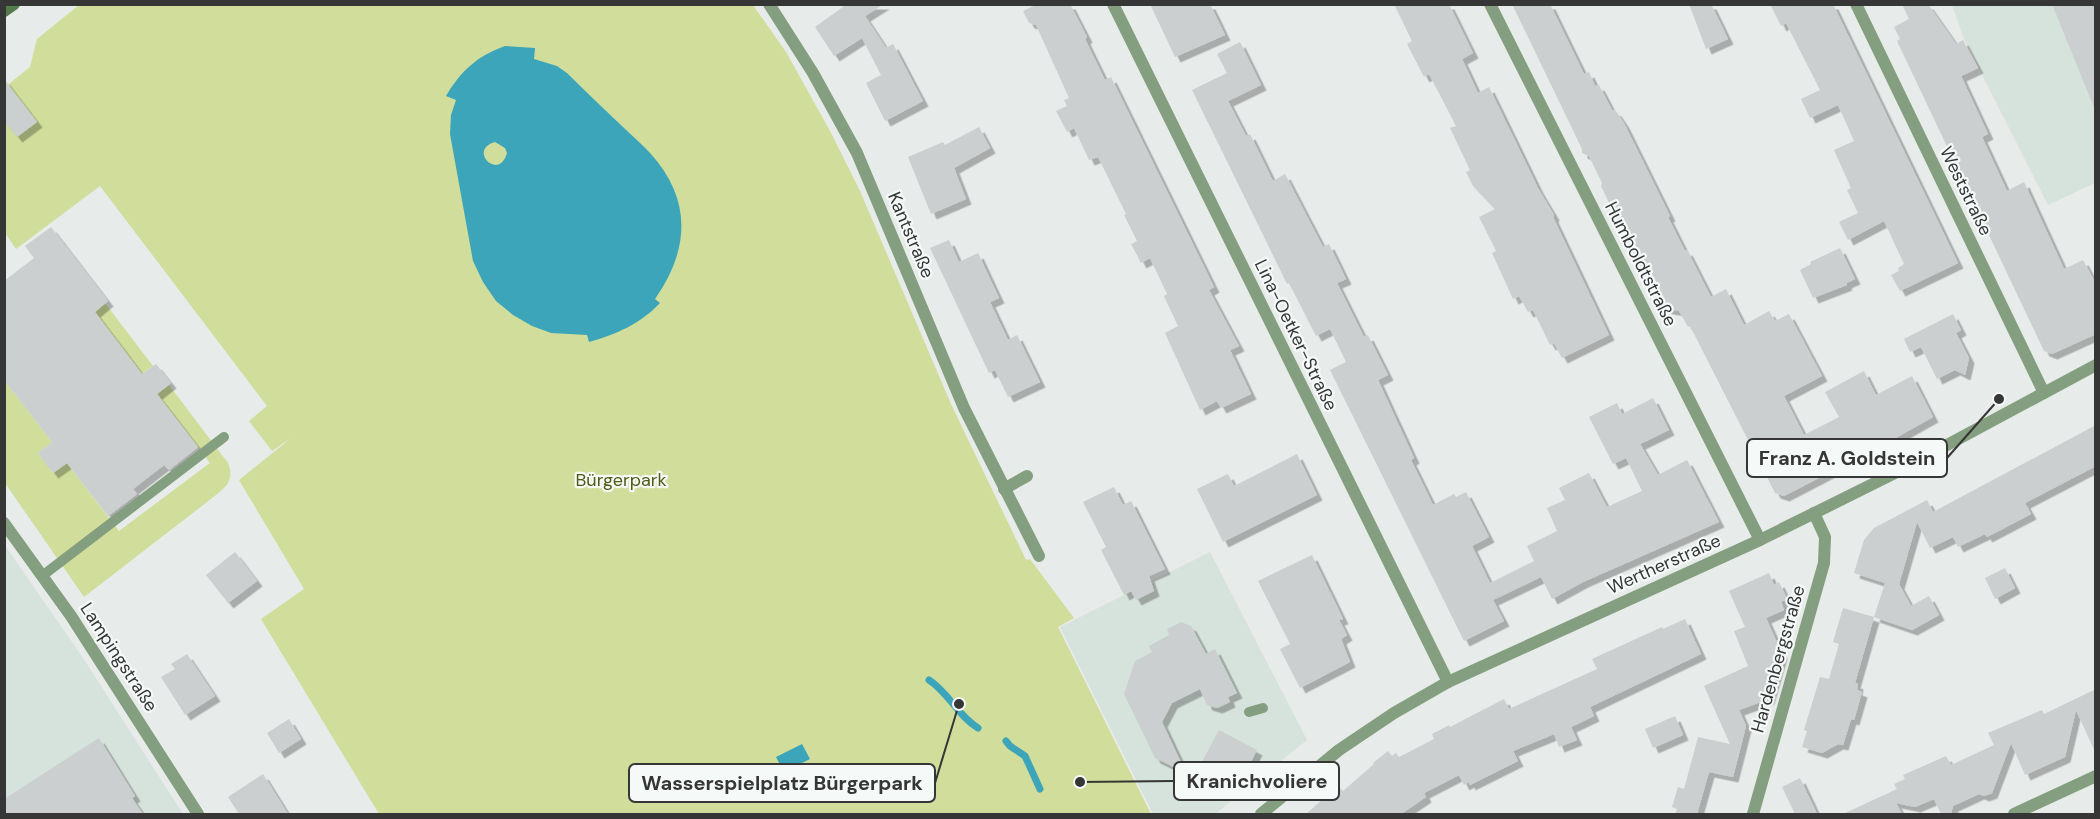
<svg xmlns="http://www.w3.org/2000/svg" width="2100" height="819" font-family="'DM Sans',sans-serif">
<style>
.built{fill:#d6e2dc}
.green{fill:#d0dd9b}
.water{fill:#3ca5b9;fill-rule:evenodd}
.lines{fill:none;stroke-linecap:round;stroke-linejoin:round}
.stream{stroke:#3ca5b9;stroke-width:7}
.building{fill:#cbcfcf;filter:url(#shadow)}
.lane{stroke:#849f7f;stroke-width:10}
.street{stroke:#849f7f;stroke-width:12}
.secondary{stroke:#537b4c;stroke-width:12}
.labels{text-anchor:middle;stroke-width:4.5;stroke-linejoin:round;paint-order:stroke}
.street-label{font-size:18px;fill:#353635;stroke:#f5f9f7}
.park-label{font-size:18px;fill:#505a13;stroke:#f5f9f7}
.leader{fill:none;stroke:#353635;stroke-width:2}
.callout-dot{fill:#353635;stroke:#f5f9f7;stroke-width:2}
.callout{fill:#f5f9f7;stroke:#353635;stroke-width:2}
.callout-label{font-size:20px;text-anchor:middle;font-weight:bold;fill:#353635}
</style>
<defs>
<filter id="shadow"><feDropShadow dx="5.5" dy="5.5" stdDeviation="0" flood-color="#0004"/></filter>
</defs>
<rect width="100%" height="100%" fill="#e7ebe9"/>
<g class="built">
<polygon points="1952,5 2095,5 2095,183 2048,205 1964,39"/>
<polygon points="4,544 83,658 183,814 5,814"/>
<polygon points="1210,552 1307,740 1215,814 1153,814 1060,627"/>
</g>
<g class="green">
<polygon points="79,5 753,5 786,52 830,131 860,191 951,404 1026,560 1030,559 1074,618 1058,627 1151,814 379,814 261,619 304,589 239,480 291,438 272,451 249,421 267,406 100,186 16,249 5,233 5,87 30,67 37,39"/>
<polygon points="105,303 153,366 142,374 94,312"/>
<path d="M4,380L52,442L38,453L53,473L67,463L119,531L210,463L157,394L169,385L228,463C234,479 228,485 216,495L84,597L5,483Z"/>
</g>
<g class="water">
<path d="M505,46L535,48L534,59L557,66L567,73C585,91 604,109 623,127C632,136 642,144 650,153C692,199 690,249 655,299L660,303C640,324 617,334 589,342L587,335L551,333L532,326L513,315L496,301L483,282L473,261L450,134L451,115L456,100L446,96C461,71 477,56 505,46ZM495,142L505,148L507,153C499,182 467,150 495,142Z"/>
<polygon points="802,744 810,759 784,772 776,757"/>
</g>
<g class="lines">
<g class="stream">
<path d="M929,680C949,693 958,716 978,728"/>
<polyline points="1006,741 1010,746 1025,756 1040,789"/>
</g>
</g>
<g class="building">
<polygon points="847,4 884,4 865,16 886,48 893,44 923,101 885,121 866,83 881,75 862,38 834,56 815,27"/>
<polygon points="1038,4 1070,4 1087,37 1085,39 1105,80 1111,77 1214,287 1209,290 1239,346 1230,350 1251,394 1221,408 1217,401 1200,410 1165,333 1178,326 1164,296 1167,294 1150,258 1141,263 1131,244 1137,241 1124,215 1126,214 1098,157 1089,160 1074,128 1067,132 1056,111 1067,106 1064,100 1069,98 1036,25 1029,23 1023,11"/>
<polygon points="1150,4 1210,4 1225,35 1175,57"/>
<polygon points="1394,4 1449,4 1473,53 1462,59 1478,93 1489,87 1538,188 1554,215 1553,217 1609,335 1562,358 1554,343 1550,345 1533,310 1528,312 1519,296 1513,299 1492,253 1496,251 1479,217 1495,209 1473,186 1466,172 1470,170 1450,128 1456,126 1429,74 1424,77 1407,44 1412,41"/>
<polygon points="1512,4 1550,4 1584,74 1589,72 1595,86 1599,85 1612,110 1616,111 1624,123 1670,216 1668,217 1685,251 1687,250 1711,297 1726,289 1744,325 1769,311 1775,321 1789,314 1822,376 1784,396 1804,435 1839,417 1825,392 1864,371 1876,395 1912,376 1933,417 1874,450 1876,455 1840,472 1838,468 1784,496 1775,493 1690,326 1688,327 1679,311 1658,307 1660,300 1653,283 1643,266 1640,266 1601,186 1602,183 1589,156 1582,153 1582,149"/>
<polygon points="1689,4 1711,4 1728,39 1706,49"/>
<polygon points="1770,4 1833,4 1958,263 1900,291 1891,275 1899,271 1898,268 1904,264 1884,221 1848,240 1839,222 1858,213 1847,190 1851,188 1834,150 1854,141 1838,105 1810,118 1801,99 1820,90 1786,23 1781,26"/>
<polygon points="1902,4 1928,4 1956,44 1963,40 1978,68 1961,76 1988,134 1982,137 2007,191 2024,182 2064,269 2083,260 2096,284 2096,334 2052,354 2044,351 1897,41 1900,39 1894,27 1909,19"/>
<polygon points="2052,4 2096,4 2096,109 2095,110"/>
<polygon points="1240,42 1261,85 1228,101 1246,136 1250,134 1273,181 1285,174 1323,247 1329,244 1346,279 1337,283 1364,337 1368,335 1388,375 1378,380 1414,458 1411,460 1433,505 1454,494 1456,497 1466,492 1489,537 1472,546 1490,583 1534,561 1527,546 1557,531 1547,508 1565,500 1559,488 1589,473 1607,507 1642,491 1626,458 1613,464 1589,417 1617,403 1622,414 1653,398 1669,430 1640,444 1658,475 1687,460 1719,522 1583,582 1552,599 1541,577 1493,600 1504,621 1464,641 1330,370 1346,362 1330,329 1316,336 1289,283 1287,284 1192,90 1227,73 1217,54"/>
<polygon points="4,79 37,122 17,137 4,121"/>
<polygon points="979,127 990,148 954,168 966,199 931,214 908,157 943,142 945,145"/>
<polygon points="51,227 108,301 95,312 142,374 156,364 171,383 157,394 198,447 169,470 164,465 133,489 137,494 108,516 67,463 53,473 45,463 38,453 52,442 4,380 4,281 34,258 25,246"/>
<polygon points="949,240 959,262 978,253 999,298 990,302 1008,340 1017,335 1040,382 1008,397 995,370 989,373 930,248"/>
<polygon points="1840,248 1855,279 1846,283 1847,285 1813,298 1800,270 1811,264 1810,262"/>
<polygon points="1953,314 1961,330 1956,333 1969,358 1965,375 1955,370 1937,379 1921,347 1910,352 1904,339"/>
<polygon points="2096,425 2096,466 2025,503 2031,514 1987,537 1985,534 1958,547 1953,537 1930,548 1917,522 1899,584 1911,606 1929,596 1939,615 1912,630 1874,617 1885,583 1854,573 1864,540 1874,528 1927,500 1933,512"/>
<polygon points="1297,454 1317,495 1223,542 1197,489 1228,474 1234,486"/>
<polygon points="1114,487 1123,505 1131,501 1165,569 1149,576 1154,591 1136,600 1131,591 1124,595 1101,550 1106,547 1083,502"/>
<polygon points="235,552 257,581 228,603 206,575"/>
<polygon points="1312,555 1343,619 1339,620 1347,635 1341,639 1350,662 1300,688 1280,649 1290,644 1258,581"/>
<polygon points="2005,568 2015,588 1995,599 1985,578"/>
<polygon points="1769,573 1774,585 1779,582 1787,599 1781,602 1784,610 1766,618 1782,654 1769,699 1739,710 1746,726 1733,777 1709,772 1697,814 1675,814 1677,809 1672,807 1678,787 1684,789 1698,737 1730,744 1704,686 1748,666 1734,631 1745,627 1729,591"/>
<polygon points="1843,608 1874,617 1855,683 1858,684 1857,690 1862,692 1854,720 1851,719 1843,745 1838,744 1822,753 1802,747 1807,731 1804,730 1820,677 1829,679 1839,644 1833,642"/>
<polygon points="1685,619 1701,654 1590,707 1594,716 1571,727 1577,740 1559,747 1554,734 1513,751 1518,761 1470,785 1469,782 1464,785 1459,775 1424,793 1426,797 1401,814 1306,814 1338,786 1343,791 1374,764 1373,763 1388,751 1392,756 1396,753 1399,757 1434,739 1432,734 1449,725 1450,727 1504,699 1509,709 1597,669 1592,659 1662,627 1663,629"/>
<polygon points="1181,622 1191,626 1206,654 1215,649 1237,693 1228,697 1230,702 1217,708 1207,705 1200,689 1172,703 1162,722 1186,773 1155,758 1124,694 1135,661 1152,652 1149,646 1169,635 1167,629"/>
<polygon points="187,654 215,696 185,715 161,677 175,669 171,664"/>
<polygon points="2096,689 2096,754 2076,710 2065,757 2025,775 2011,743 1992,793 1984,796 1979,794 1953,806 1951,814 1941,814 1934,799 1915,807 1896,803 1902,814 1843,814 1897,789 1894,784 1905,779 1903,775 1946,756 1951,765 1994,745 1988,733 2042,710 2044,714"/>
<polygon points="1675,716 1683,735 1653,748 1645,729"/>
<polygon points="289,719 301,739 279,753 267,733"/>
<polygon points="1219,730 1257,750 1236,791 1197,771"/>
<polygon points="99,738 135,796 132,798 143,814 4,814 4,799"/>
<polygon points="263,774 288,814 239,814 228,797"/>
<polygon points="1800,778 1817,814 1795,814 1782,787"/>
</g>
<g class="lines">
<g class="lane">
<polyline points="42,576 224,437"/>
<polyline points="1249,712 1263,708"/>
</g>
<g class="street">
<polyline points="769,4 813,73 857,153 964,408 1039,556"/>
<polyline points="1113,4 1448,682"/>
<polyline points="1490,4 1760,540"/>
<polyline points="1856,4 2044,393"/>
<polyline points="1004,489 1027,476"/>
<polyline points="4,523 71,616 198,814"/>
<polyline points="1261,814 1339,750 1394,713 1448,682 1760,540 1895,473 2096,365"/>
<polyline points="1753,814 1824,563 1825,537 1814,513"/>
<polyline points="2014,814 2096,776"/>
</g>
<polyline class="secondary" points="4,11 14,4"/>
</g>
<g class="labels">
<g class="street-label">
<text transform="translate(1966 191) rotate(64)" y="6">Weststraße</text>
<text transform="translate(911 235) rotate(67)" y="6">Kantstraße</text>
<text transform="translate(1641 264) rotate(63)" y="6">Humboldtstraße</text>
<text transform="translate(1296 335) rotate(64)" y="6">Lina-Oetker-Straße</text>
<text transform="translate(1664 564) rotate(-24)" y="6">Wertherstraße</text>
<text transform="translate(119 657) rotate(57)" y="6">Lampingstraße</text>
<text transform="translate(1778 659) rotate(-74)" y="6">Hardenbergstraße</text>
</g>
<g class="park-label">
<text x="621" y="486">Bürgerpark</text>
</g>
</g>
<path class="leader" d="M1999 399L1947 458M1080 782L1174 781M959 704L935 783"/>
<g class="callout-dot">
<circle cx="1999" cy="399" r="6"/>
<circle cx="1080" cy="782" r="6"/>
<circle cx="959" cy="704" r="6"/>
</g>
<g class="callout">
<rect x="1747" y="439" width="200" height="38" rx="6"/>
<rect x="1174" y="762" width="165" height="38" rx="6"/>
<rect x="629" y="764" width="306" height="38" rx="6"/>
</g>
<g class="callout-label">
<text x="1847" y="465">Franz A. Goldstein</text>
<text x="1257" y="788">Kranichvoliere</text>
<text x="782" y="790">Wasserspielplatz Bürgerpark</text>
</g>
<rect width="2100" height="819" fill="none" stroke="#353635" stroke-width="12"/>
</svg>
